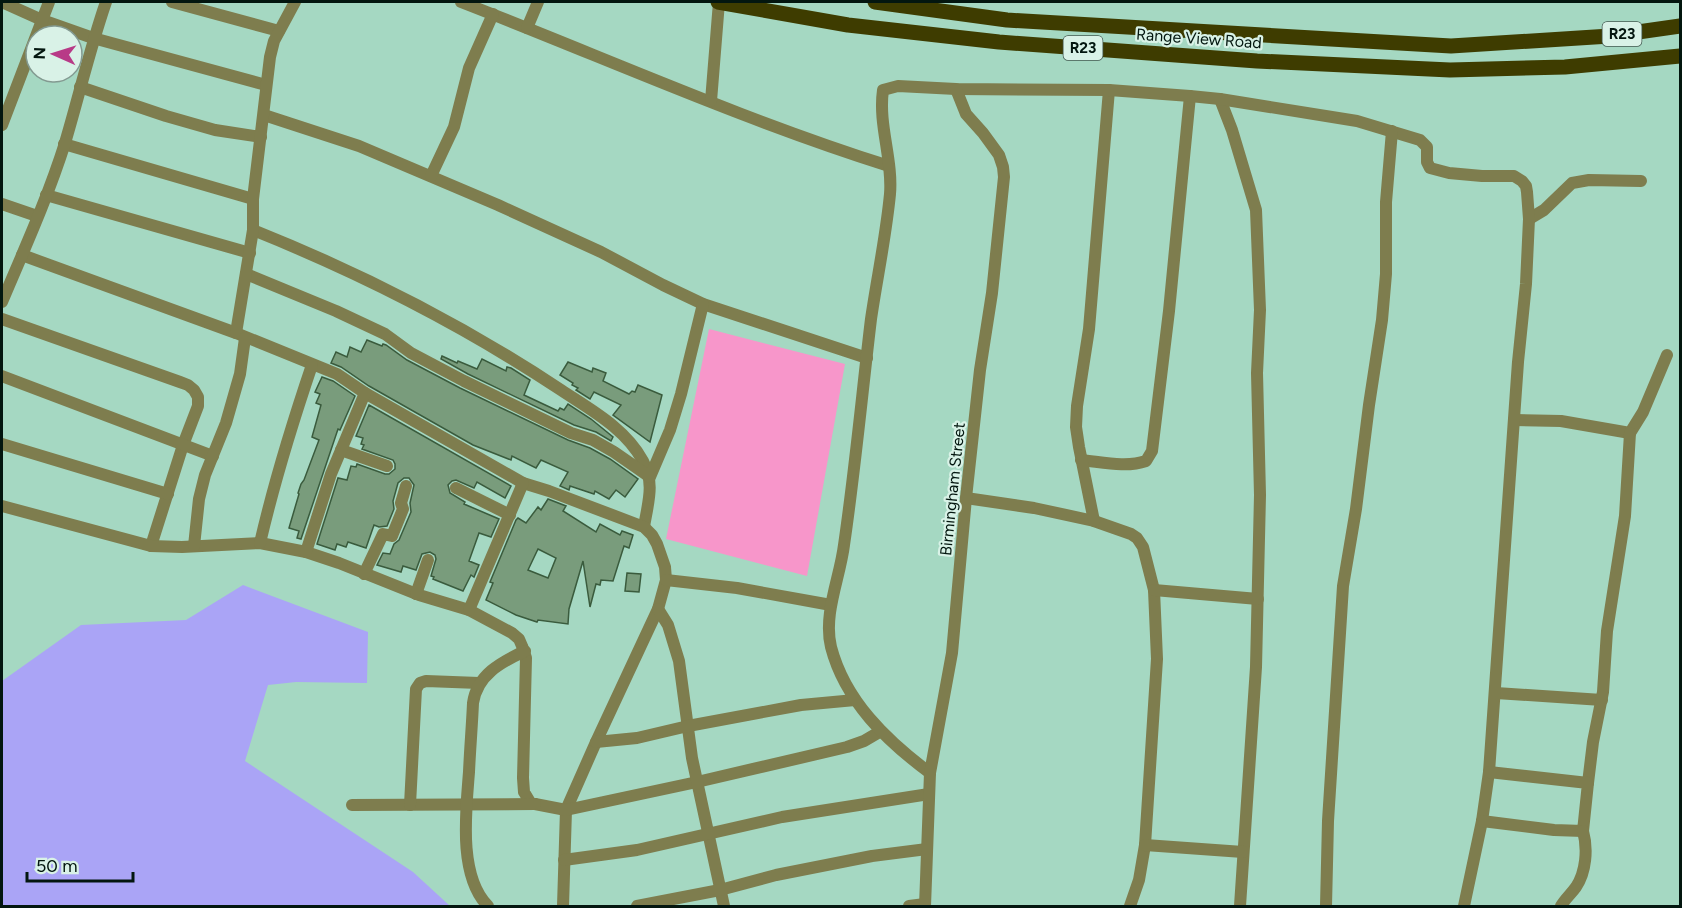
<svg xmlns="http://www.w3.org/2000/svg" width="1682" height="908" font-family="Figtree,sans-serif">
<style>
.green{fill:#f796ca}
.water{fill:#aaa4f6}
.building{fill:#799c7c;stroke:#3a5b3d;stroke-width:1.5;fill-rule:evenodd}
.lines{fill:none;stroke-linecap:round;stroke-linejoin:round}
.street{stroke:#7e7d4e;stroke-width:12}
.primary{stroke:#3e3c00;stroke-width:15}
.labels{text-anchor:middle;stroke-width:4.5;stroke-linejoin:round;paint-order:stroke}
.shield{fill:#d9f2e7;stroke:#435850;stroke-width:1.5}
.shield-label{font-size:15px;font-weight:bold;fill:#03160f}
.street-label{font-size:16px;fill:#03160f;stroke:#d9f2e7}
</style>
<rect width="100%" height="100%" fill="#a5d8c2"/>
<polygon class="green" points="709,329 845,364 807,576 666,539"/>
<polygon class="water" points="243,585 368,632 367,683 296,682 268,685 245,761 413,872 450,906 2,906 2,681 81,625 186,620"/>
<g class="building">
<polygon points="367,340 382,346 383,344 386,345 407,360 460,388 568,440 590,448 610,459 638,479 625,497 616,490 609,499 595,491 594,494 570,486 569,490 560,486 568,472 541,460 536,468 512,456 511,460 473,445 369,386 341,367 331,363 336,352 347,357 350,347 361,352"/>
<polygon points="442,356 457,363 458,361 477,369 482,359 506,371 507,367 511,368 530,380 524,395 558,411 560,408 564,410 568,404 591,419 613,437 611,441 596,432 574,425 468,374 441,359"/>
<polygon points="568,362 592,372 593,368 606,373 603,381 629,394 632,391 635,392 638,385 662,395 650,442 613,415 621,405 594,392 590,399 576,390 578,388 572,385 573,383 560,375"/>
<polygon points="322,377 333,381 355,396 340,430 338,429 301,539 297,538 299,531 289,528 299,494 298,493 301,484 304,480 319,440 312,437 321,405 316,403 320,394 315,392"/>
<polygon points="369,405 511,486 505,498 477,482 474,488 456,480 452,481 448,485 450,493 465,502 464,504 499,519 491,537 479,533 469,561 479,565 474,577 471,575 463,591 433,579 434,577 431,576 436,559 435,555 430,552 422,554 416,570 403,566 401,572 377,565 383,553 390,554 394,544 399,540 411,512 410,503 414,485 409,478 404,478 398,483 393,501 394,509 387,526 379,527 374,525 366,548 348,542 346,547 337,544 335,550 317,544 338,478 347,480 351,466 356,467 357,464 385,474 389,474 395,469 395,464 393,460 362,449 364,445 361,444 363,438 356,436"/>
<path d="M548,499L566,506L563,511L596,532L600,524L620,535L622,531L633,535L629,548L624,546L613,581L601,580L600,585L596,584L590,607L583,561L569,609L568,624L538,620L537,622L516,615L486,600L493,583L490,582L516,520L518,518L526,523L538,507L541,510ZM538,549L556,558L548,578L528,570Z"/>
<polygon points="627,573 641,574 639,592 625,591"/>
</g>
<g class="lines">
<g class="street">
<polyline points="2,2 42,20 93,38 266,85"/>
<polyline points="172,2 279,31"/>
<path d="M461,2C603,57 743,120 889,166"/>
<polyline points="527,28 538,2"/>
<polyline points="80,87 166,116 215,130 261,137"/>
<polyline points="1220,99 1232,130 1256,210 1260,310 1257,373 1260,495 1256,667 1240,906"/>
<polyline points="711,101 719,2"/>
<polyline points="264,115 359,146 498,205 601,252 663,285 703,304 867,358"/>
<polyline points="2,125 49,2"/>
<polyline points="64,144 253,199"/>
<polyline points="431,176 454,127 469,68 493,14"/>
<polyline points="46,195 250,253"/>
<polyline points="2,204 37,216"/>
<polyline points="1529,219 1544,210 1572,183 1589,180 1641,181"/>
<path d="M253,230C358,272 466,327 561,390C591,410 625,428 643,461C655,484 648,502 644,527"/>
<polyline points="22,255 236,333 337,374 365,393 523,483 549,491 644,527 652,535 657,544 665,567 666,580 658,609 596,742 566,810 563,906"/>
<polyline points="246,274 336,311 385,334 411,353 464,381 571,433 593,440 614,452 650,477 670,430 681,394 703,304"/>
<path d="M2,302C24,250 48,197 65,143C79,96 90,48 106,2"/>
<polyline points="2,319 180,382 188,385 194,390 198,397 198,406 183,445 151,546"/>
<polyline points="236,333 253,230 253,199 270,57 274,41 295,2"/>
<polyline points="2,376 213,456"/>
<polyline points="1514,420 1561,421 1630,433 1643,412 1667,355"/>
<polyline points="2,444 168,494"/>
<polyline points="341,450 387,466"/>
<path d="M1081,460C1102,462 1126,468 1146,461L1152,451L1169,311L1190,96"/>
<polyline points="456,488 510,515"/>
<polyline points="966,498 1034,508 1094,521 1131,534 1137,538 1143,547 1154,590 1157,659 1145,845 1139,880 1130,906"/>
<polyline points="2,506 151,546 182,547 260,543 306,552 339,563 419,595 469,610 512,633 519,639 522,646 526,658 523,778 524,792 530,802 535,804 566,810 697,782 847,747 864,741 881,731"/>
<polyline points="1094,521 1079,447 1076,427 1077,406 1089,329 1109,90"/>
<path d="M260,543C274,483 292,424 312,365"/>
<polyline points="194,546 199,499 205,475 226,423 240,374 245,338"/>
<polyline points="306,552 331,474 365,393"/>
<polyline points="364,574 383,534 392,536 403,509 401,503 406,486"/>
<polyline points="666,580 737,588 831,605"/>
<polyline points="1154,590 1258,599"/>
<polyline points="416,594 428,560"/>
<polyline points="658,609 668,625 679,661 692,758 724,906"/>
<polyline points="469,610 523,483"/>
<polyline points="1496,693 1602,700"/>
<polyline points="596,742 637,738 688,726 801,705 855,700"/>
<path d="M930,773C887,741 845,701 831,647C823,614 840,578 844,545C855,470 862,394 871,319C877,278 886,236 890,194C893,159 878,125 883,90L898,86L956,89L1109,90L1190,96L1220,99L1357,121L1420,140L1427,147V162L1430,168L1449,173L1482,176H1514L1522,181L1526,186L1527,192L1529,219L1526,284L1518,362L1489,772L1482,821L1464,906"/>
<polyline points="1588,783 1593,742 1603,692 1607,631 1625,516 1630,433"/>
<polyline points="352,805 535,804"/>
<polyline points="410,805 416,689 420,683 426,681 479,683"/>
<polyline points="1482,821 1554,830 1583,831 1588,783 1489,772"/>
<polyline points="1145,845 1243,852"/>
<polyline points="564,860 637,850 782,817 929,794"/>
<path d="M488,906C458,876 466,811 469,772C470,749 472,726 473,703C477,675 501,662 525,651"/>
<polyline points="637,906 720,890 776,875 872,856 927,849"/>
<polyline points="909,906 925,904"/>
<polyline points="925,906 930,773 952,653 966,498 980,370 992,293 1004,177 1003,167 999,155 983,133 966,114 956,89"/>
<polyline points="1326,906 1328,821 1343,586 1356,509 1369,405 1382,320 1386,274 1386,202 1392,131"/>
<path d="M1561,906C1565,899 1571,894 1576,887C1586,872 1588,849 1583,831"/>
</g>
<g class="primary">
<polyline points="718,2 848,25 999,42 1257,61 1450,70 1565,67 1680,56"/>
<polyline points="875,2 1007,20 1451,46 1610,36 1680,26"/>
</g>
</g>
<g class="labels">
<g class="shield">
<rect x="1602.5" y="22" width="39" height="24" rx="4.5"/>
<rect x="1063.5" y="36" width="39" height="24" rx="4.5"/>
</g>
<g class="shield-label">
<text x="1622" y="39">R23</text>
<text x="1083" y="53">R23</text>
</g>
<g class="street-label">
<text transform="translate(1199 38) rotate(4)" y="6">Range View Road</text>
<text transform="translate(952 489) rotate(-84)" y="6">Birmingham Street</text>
</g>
</g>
<rect width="1682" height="908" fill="none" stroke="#03160f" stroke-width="6"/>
<g transform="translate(54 54) rotate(273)"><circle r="28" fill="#d9f2e7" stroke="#839a91" stroke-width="1.5"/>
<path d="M0-4.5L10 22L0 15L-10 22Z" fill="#b83a87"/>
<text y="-9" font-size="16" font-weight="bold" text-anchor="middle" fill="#03160f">N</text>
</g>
<path d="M27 872v9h106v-9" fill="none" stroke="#03160f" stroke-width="3"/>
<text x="36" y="872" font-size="18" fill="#03160f" stroke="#d9f2e7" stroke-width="4.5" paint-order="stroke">50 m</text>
</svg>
